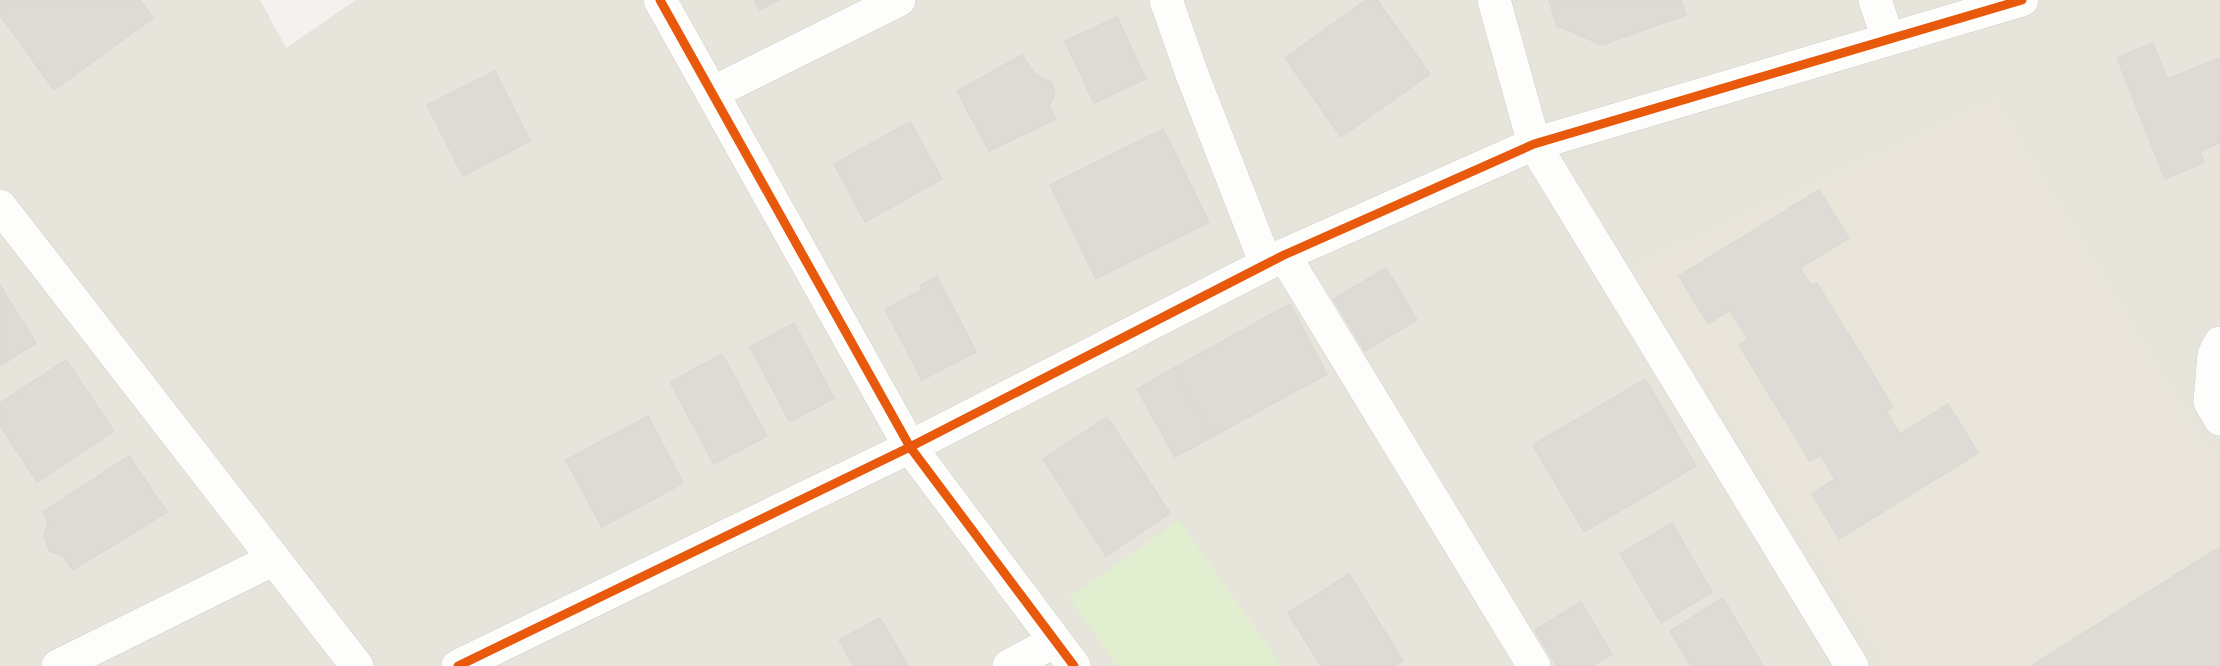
<svg xmlns="http://www.w3.org/2000/svg" width="2220" height="666" font-family="'Noto Sans',sans-serif">
<style>
.residential{fill:#e7e4dc}
.education{fill:#eae5da}
.green{fill:#e1eecf}
.building{fill:#dedbd6;stroke:#dcd9d4;stroke-width:1.5}
.lines{fill:none;stroke-linecap:round;stroke-linejoin:round}
.minor-casing{stroke:#d2d0cb;stroke-width:34}
.tertiary-casing{stroke:#d2d0cb;stroke-width:34}
.minor{stroke:#fdfdfc;stroke-width:33}
.tertiary{stroke:#fdfdfc;stroke-width:33}
.cycleway-casing{stroke:#fff;stroke-width:13}
.cycleway{stroke:#e8590c;stroke-width:9}
</style>
<rect width="100%" height="100%" fill="#f4f2ee"/>
<polygon class="residential" points="0,0 260,0 286,48 356,0 2220,0 2220,666 0,666"/>
<polygon class="education" points="1996,98 2220,467 2220,666 1887,666 1631,266"/>
<polygon class="green" points="1179,520 1282,666 1117,666 1069,598"/>
<g class="building">
<polygon points="0,0 140,0 153,18 54,90 0,15"/>
<polygon points="754,0 779,0 760,10"/>
<polygon points="1366,0 1377,0 1430,74 1341,137 1285,58"/>
<polygon points="1549,0 1681,0 1686,15 1602,45 1557,26"/>
<polygon points="1117,17 1146,79 1094,103 1065,41"/>
<polygon points="2153,43 2167,79 2220,58 2220,143 2200,151 2204,163 2165,179 2117,58"/>
<polygon points="1022,55 1036,75 1052,83 1055,94 1049,107 1056,119 989,151 957,91"/>
<polygon points="495,71 530,141 463,176 427,105"/>
<polygon points="910,122 942,179 865,222 834,164"/>
<polygon points="1163,129 1209,222 1096,279 1050,185"/>
<polygon points="1819,190 1849,238 1800,268 1811,286 1817,283 1893,407 1886,411 1900,434 1948,404 1978,453 1839,539 1812,494 1835,479 1821,455 1810,461 1739,345 1748,339 1730,310 1708,324 1679,276"/>
<polygon points="1386,268 1417,320 1365,351 1334,299"/>
<polygon points="937,276 976,352 922,380 885,309 920,291 921,285"/>
<polygon points="0,285 36,343 0,366"/>
<polygon points="1290,304 1327,374 1212,437 1174,368"/>
<polygon points="794,323 834,398 790,422 750,347"/>
<polygon points="722,354 767,436 714,464 670,382"/>
<polygon points="66,360 114,431 37,482 0,426 0,403"/>
<polygon points="1174,368 1212,437 1175,457 1137,389"/>
<polygon points="1645,379 1696,466 1584,532 1533,445"/>
<polygon points="648,416 683,483 602,527 566,460"/>
<polygon points="1107,417 1170,513 1106,556 1043,459"/>
<polygon points="129,456 167,512 73,570 63,556 49,551 44,534 48,522 43,512"/>
<polygon points="1672,523 1712,592 1661,623 1620,554"/>
<polygon points="2220,547 2220,666 2031,666"/>
<polygon points="1349,574 1403,661 1395,666 1321,666 1288,613"/>
<polygon points="1723,598 1763,666 1691,666 1670,631"/>
<polygon points="1581,602 1612,654 1592,666 1557,666 1535,630"/>
<polygon points="880,618 908,666 854,666 839,640"/>
</g>
<g class="lines">
<defs>
<g id="minor">
<polyline points="660,0 910,447 1074,666"/>
<polyline points="1166,0 1193,77 1266,264"/>
<polyline points="1494,0 1534,144 1852,666"/>
<polyline points="1875,0 1888,39"/>
<polyline points="712,93 899,0"/>
<polyline points="1284,255 1534,666"/>
<polyline points="2220,343 2214,355 2210,402 2220,419"/>
<polyline points="58,666 274,559"/>
<polyline points="458,666 910,447 1284,255 1534,144 2022,0"/>
<polyline points="1009,666 1055,641"/>
</g>
<polyline id="tertiary" points="0,206 357,666"/>
</defs>
<use href="#minor" class="minor-casing"/>
<use href="#tertiary" class="tertiary-casing"/>
<use href="#minor" class="minor"/>
<use href="#tertiary" class="tertiary"/>
<defs>
<g id="cycleway">
<polyline points="660,0 910,447 1074,666"/>
<polyline points="458,666 910,447 1284,255 1534,144 2022,0"/>
</g>
</defs>
<use href="#cycleway" class="cycleway-casing"/>
<use href="#cycleway" class="cycleway"/>
</g>
</svg>
